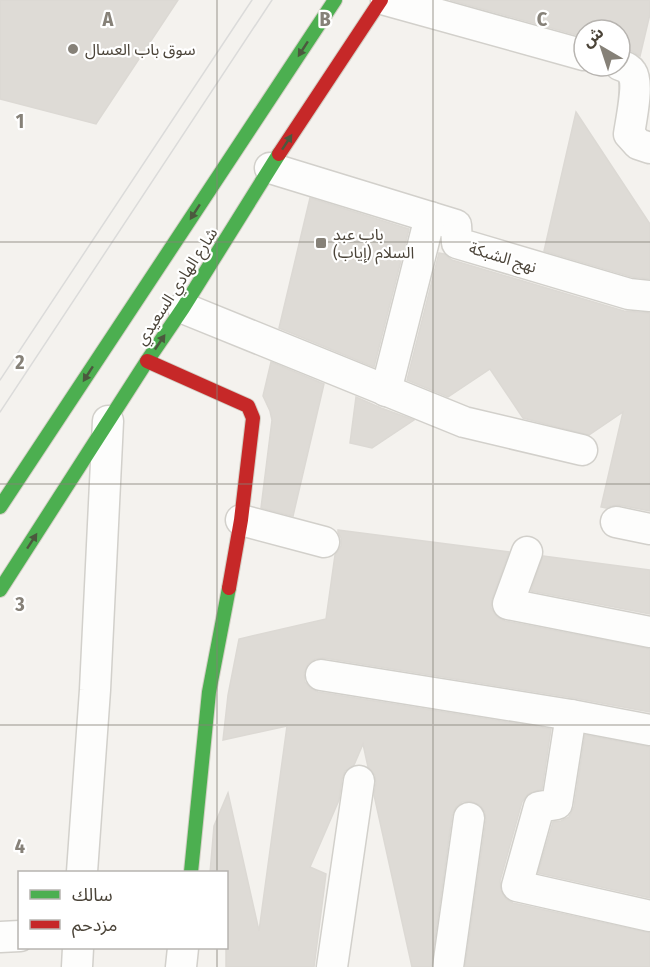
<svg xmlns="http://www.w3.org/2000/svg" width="650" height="967" font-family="'Fira Sans Condensed','Noto Sans Arabic',sans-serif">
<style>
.building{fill:#dedbd6;stroke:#dcd9d4;stroke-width:1.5}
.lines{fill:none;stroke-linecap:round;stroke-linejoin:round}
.street-casing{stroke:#d2d0cb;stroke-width:33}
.fast-casing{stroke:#d3cfc5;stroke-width:16}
.jam-casing{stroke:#d3cfc5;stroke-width:16}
.street{stroke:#fdfdfc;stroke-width:30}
.fast{stroke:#4caf50;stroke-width:14}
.jam{stroke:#c62828;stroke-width:14}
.tram{stroke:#dbdbda;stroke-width:1.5}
.oneway{fill:#4b593e}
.grid{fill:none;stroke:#868178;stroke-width:1.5;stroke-opacity:0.55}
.poi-dot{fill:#868178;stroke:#fff;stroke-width:2}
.labels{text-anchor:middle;stroke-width:4.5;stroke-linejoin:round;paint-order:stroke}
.poi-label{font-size:16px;fill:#4b4439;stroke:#fff;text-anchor:start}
.street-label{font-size:16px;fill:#4b4439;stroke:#fff}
.grid-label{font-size:20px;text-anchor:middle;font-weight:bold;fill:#868178;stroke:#fff;stroke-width:4.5;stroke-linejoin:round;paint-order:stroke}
</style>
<rect width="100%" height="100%" fill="#f4f2ee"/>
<g class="building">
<polygon points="0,0 178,0 96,124 0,99"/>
<polygon points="450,0 650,0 650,14 640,56 630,50 620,48 620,30 584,30 584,37"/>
<polygon points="576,112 650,224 650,279 632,277 544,251"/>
<polygon points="310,198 409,229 374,367 279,328"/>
<polygon points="439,253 444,254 452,260 624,311 650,313 650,511 619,505 611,506 606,508 601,507 623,412 589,435 523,418 490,369 448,397 407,380"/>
<polygon points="271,362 324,384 293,516 261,508 272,420 270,411 263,396"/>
<polygon points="356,397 381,408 414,420 372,448 350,443"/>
<polygon points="338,530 509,552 492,599 491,608 497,617 505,621 650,649 650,712 574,698 324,658 315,659 308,664 304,673 305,682 310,688 318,692 551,729 542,789 528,794 522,802 500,881 501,891 506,899 513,903 650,933 650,967 465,967 486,820 485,812 480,805 471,801 462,802 456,807 452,816 431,967 412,967 374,795 376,783 375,775 368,767 363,744 354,765 345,771 342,779 339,800 310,867 326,874 314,967 226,967 226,873 210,873 214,826 228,793 259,931 287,726 223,740 228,695 239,639 326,619 335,555 341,546 341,538 338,532"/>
<polygon points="543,556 650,570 650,614 531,591"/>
<polygon points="585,735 650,747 650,898 538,873 553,822 561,821 569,817 574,807"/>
</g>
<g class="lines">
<defs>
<g id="street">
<polyline points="386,0 584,55"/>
<path d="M620,65C625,67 629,68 632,73C639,83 631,121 629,134L638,144L650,148"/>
<polyline points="270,168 456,225 457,243 629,294 650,296"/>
<polyline points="183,308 464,422 582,450"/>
<polyline points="386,391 430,217"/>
<polyline points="241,520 324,542"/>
<polyline points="616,522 650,529"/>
<polyline points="527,552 508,604 650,632"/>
<polyline points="321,675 571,715 650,730"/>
<polyline points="571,715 557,804 539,807 517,886 650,916"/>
<polyline points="82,872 95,690 108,421"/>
<polyline points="0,937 20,936"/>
<polyline points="77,967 78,948"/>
<polyline points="181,967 183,948"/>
<polyline points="332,967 359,781"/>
<polyline points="448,967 469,818"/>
</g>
<g id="fast">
<polyline points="0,507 335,0"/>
<polyline points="0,590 147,361 183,308 279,154"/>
<polyline points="191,872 209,692 229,588"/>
</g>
<g id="jam">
<polyline points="279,154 381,0"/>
<polyline points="147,361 248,406 253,418 241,520 229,588"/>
</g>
</defs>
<use href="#street" class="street-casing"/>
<use href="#fast" class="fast-casing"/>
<use href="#jam" class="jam-casing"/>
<use href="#street" class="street"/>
<use href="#fast" class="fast"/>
<use href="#jam" class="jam"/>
<g class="tram">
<polyline points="0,380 252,0"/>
<polyline points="0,412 272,0"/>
</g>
</g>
<defs><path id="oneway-solid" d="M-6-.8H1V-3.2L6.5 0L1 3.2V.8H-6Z" transform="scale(1.5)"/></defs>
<g class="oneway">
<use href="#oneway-solid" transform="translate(303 49) rotate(123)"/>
<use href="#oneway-solid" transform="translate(287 142) rotate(-57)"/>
<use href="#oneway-solid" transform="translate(195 212) rotate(123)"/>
<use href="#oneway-solid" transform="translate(160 342) rotate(-56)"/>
<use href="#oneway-solid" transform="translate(88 374) rotate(123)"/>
<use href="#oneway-solid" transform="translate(32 541) rotate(-57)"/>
</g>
<path class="grid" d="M217,0V872M433,0V967M0,242H650M0,484H650M0,725H650M217,948V967"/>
<g class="poi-dot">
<circle cx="73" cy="49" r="6"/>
<rect x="315" y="237" width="12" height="12" rx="3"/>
</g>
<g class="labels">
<g class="poi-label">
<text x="85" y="55">سوق باب العسال</text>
<text x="333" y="240">باب عبد<tspan x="333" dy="18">السلام (إياب)</tspan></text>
</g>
<g class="street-label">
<text transform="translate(503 257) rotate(17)" y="6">نهج الشبكة</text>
<text transform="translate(176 286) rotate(-57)" y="6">شارع الهادي السعيدي</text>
</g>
</g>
<g class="grid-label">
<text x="108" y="26">A</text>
<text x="325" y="26">B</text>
<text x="542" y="26">C</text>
<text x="20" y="128">1</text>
<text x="20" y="369">2</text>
<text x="20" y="611">3</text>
<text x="20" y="853">4</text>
</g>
<rect x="18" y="871" width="210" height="78" fill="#ffffff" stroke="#b7b4b0" stroke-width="1.5"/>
<rect x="30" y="890" width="30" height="9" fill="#4caf50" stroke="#b7b4b0" stroke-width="1.5"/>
<text x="72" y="901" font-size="18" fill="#4b4439">سالك</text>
<rect x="30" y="920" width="30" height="9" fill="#c62828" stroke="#b7b4b0" stroke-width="1.5"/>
<text x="72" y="931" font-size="18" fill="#4b4439">مزدحم</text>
<g transform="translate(602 48) rotate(321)"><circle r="28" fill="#ffffff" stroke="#b7b4b0" stroke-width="1.5"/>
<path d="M0-4.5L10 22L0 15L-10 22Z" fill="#868178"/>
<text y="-9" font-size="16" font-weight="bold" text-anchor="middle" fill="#4b4439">ش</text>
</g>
</svg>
